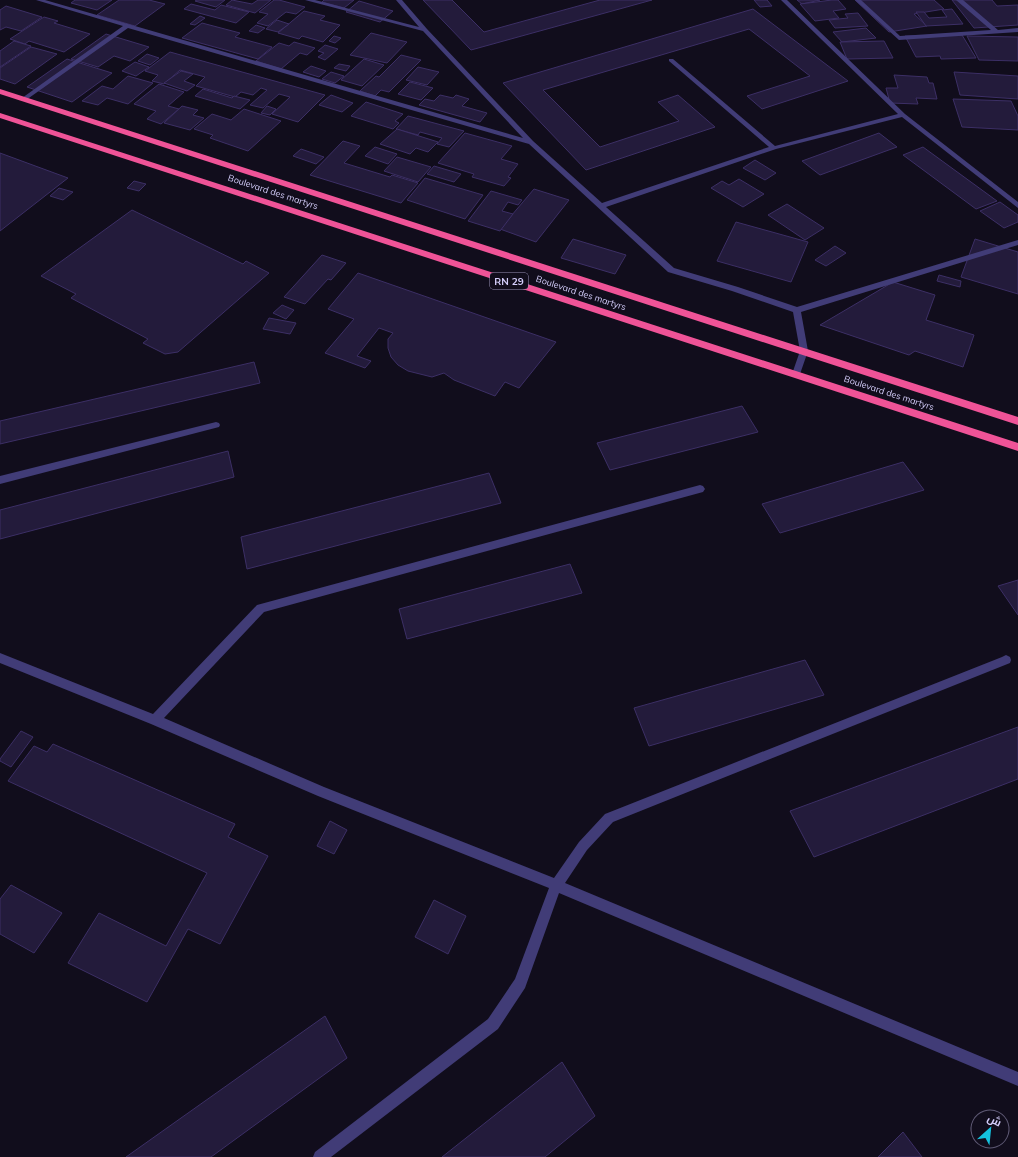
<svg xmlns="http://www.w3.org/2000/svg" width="1018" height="1157" font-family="Mulish,Cairo,sans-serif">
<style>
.building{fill:#231b3b;stroke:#3c2f65}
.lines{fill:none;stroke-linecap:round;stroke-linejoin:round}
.minor{fill:#413c77;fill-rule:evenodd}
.highway{fill:#ef5397;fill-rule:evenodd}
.labels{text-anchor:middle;stroke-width:3.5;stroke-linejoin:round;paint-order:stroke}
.far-street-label{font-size:9px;fill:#d4cdfa;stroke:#110d1c}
.shield{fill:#110d1c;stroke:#9a93b7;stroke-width:1}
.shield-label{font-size:10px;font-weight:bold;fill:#d4cdfa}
</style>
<rect width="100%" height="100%" fill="#110d1c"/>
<g class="building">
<polygon points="75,0 112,0 97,10 71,3"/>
<polygon points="119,0 149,0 165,4 135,26 97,15"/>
<polygon points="197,0 225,0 216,7 195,1"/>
<polygon points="232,0 252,4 258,0 271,0 255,13 226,5"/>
<polygon points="274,0 279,0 305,7 296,14 286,12 268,26 257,23 268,14 259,12"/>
<polygon points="324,0 354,0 344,8 322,2"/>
<polygon points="423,0 452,0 484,32 600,0 652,0 471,50"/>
<polygon points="754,0 767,0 772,6 760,7"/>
<polygon points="797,0 820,0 802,4"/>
<polygon points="832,0 838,0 846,9 833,11 839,18 815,21 800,4"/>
<polygon points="855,0 934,0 944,9 914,14 927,26 889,32"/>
<polygon points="952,0 992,0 997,6 1018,5 1018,25 974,28"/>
<polygon points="359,1 393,11 380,22 346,12"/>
<polygon points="191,4 215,10 221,5 249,12 236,23 184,9"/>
<polygon points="6,6 42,17 21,31 6,27 0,30 0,10"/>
<polygon points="753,9 848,81 762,109 747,96 810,76 749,29 543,90 600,147 679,121 658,102 678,95 715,127 586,170 503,83"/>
<polygon points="952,9 963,24 926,26 916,12 924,12 929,18 947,17 942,10"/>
<polygon points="304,11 325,16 320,20 340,25 323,42 302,36 299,39 278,33"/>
<polygon points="858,13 868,26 835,28 829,20 848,18 845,14"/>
<polygon points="200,16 205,18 195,25 190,24"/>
<polygon points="44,17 58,21 54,23 90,34 64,52 29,41 25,44 10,39"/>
<polygon points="277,20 289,24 278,32 266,29"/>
<polygon points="202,23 240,33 235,37 272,47 258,59 182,38"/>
<polygon points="256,25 265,28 258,33 249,31"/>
<polygon points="866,28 876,38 842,42 833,32"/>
<polygon points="371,33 407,42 387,63 350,55"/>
<polygon points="106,34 149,47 130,61 114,56 98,67 71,59"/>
<polygon points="962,35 976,58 941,59 940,56 916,57 905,36"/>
<polygon points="334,36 341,38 335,43 329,41"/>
<polygon points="967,36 1018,37 1018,61 979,60"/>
<polygon points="14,41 31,46 0,67 0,51"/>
<polygon points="884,41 893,58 847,59 840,42"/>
<polygon points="294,42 315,48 307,55 300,53 281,69 256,61 279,43 289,46"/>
<polygon points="325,45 338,49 325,60 318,57 324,53 318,51"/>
<polygon points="31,47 57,54 15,84 0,79 0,68"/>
<polygon points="170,52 325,95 298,122 272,114 290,97 279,94 263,108 250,105 267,90 261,88 253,95 241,92 235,97 196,86 205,77 180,70 164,84 152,81 158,75 145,71"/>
<polygon points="147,54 159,58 150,65 138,61"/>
<polygon points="401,55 421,60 389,92 381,90 375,96 360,91 376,76 379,77"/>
<polygon points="67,59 112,73 72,102 27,87"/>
<polygon points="364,59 384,65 362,86 341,80"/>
<polygon points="135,62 149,67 136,76 122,71"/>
<polygon points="339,64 350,66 346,71 334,68"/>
<polygon points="311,66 326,71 319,77 303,72"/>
<polygon points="418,67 439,72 427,85 406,80"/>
<polygon points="181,71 193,74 184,81 195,85 187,91 164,83"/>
<polygon points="331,72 344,76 335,83 322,79"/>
<polygon points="954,72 1018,76 1018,99 960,95"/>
<polygon points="894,75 927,77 929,83 933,83 937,99 916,98 918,104 890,103 886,88 898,88"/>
<polygon points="128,76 153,83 128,104 107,98 98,105 82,101 102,86 113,89"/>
<polygon points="410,82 433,88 421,100 398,94"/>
<polygon points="159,84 184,92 168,106 179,109 161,124 147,119 156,111 134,104"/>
<polygon points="203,89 232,98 234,96 250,100 240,109 195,96"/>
<polygon points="331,95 353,103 342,112 319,105"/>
<polygon points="440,95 453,98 456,95 469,99 462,106 487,113 480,122 419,105 425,99 434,101"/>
<polygon points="953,99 1011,101 1018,116 1018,130 962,127"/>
<polygon points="366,102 403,114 395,121 399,123 393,129 351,116"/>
<polygon points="182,106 198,110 193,115 204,118 190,130 164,123"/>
<polygon points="267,106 276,109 270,115 261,113"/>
<polygon points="244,109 281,121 248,151 210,138 213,135 194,129 212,114 231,120"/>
<polygon points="408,116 464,131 449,147 437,144 442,138 420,132 418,135 396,129"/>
<polygon points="397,129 438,142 428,152 416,148 410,154 380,144"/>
<polygon points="465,133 512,146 501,159 518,164 508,177 511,178 504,186 472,177 474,174 438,163"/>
<polygon points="879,133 897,147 820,175 802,161"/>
<polygon points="343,141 360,146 344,163 390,177 392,175 418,183 401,203 310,175"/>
<polygon points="375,147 397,154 388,164 365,156"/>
<polygon points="923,147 997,201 976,209 903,155"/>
<polygon points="301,149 324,157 316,164 293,156"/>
<polygon points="0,153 68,178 0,231"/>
<polygon points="397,157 431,167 418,182 384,171"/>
<polygon points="755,160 776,173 765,180 743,168"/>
<polygon points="434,166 461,174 454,182 427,174"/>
<polygon points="425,178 483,195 465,219 407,200"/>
<polygon points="739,179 764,194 743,207 711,188 722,181 729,185"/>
<polygon points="134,181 146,184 139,191 127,188"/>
<polygon points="59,188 73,192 63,200 50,196"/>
<polygon points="534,189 569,200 536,242 500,229"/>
<polygon points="491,191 522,200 518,205 508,202 502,211 513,214 500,231 468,221"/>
<polygon points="1000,202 1018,215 1018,222 1004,228 980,211"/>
<polygon points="787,204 824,228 805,240 768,215"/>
<polygon points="132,210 243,264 246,261 269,273 178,352 165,354 143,343 148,339 71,298 76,294 41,276"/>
<polygon points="736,222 808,242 791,282 717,261"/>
<polygon points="573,239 626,255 615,274 561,258"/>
<polygon points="975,239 1018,252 1018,294 961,277"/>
<polygon points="835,246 846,253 826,266 815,260"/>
<polygon points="322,255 346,263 331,280 328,279 305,304 284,297"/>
<polygon points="358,273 556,342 519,388 505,382 495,396 454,380 444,373 432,377 408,371 398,365 391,357 388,348 388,339 393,333 379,328 357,356 371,361 365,368 325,353 354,319 328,309"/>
<polygon points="939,275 961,281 960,287 937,281"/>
<polygon points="893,282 935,295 926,320 974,335 963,367 915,351 909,355 820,325"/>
<polygon points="282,305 294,310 286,319 273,313"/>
<polygon points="269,318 296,323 290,334 263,329"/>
<polygon points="254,362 260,383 0,444 0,421"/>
<polygon points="742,406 758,432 610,470 597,443"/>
<polygon points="228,451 234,477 0,539 0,510"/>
<polygon points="903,462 924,490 780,533 762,504"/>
<polygon points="489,473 501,503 247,569 241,537"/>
<polygon points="570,564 582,593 407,639 399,609"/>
<polygon points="1018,580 1018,615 998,586"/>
<polygon points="805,660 824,695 649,746 634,708"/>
<polygon points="1018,727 1018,779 814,857 790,811"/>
<polygon points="21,731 33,737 11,767 0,761 0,759"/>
<polygon points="53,744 235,824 228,837 268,856 220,944 188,929 147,1002 68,963 99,913 166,946 207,873 8,781 34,746 47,752"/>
<polygon points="330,821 347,830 334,854 317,846"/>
<polygon points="11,885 62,913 34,953 0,934 0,899"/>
<polygon points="434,900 466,916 448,954 415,937"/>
<polygon points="325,1016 347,1058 211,1157 126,1157"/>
<polygon points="562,1062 595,1116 545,1157 442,1157"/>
<polygon points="903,1132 922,1157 878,1157"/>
</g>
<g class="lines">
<g class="minor">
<polygon points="36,0 45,0 523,138 423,31 305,0 315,0 419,27 396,0 402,0 427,29 533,141 602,203 769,147 669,61 669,59 673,59 775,146 898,114 781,0 787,0 905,114 1018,202 1018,208 902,117 776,149 606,207 674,268 738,287 797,307 1018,240 1018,245 801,312 808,351 800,374 796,377 792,374 800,351 793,312 732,291 668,272 529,144 128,28 26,100 22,100 22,98 123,26"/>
<polygon points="855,0 861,0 900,36 991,30 956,0 963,0 998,30 1018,28 1018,32 899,40"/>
<polygon points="216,422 219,423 220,425 219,427 0,484 0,476"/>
<polygon points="700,485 703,486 705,489 703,492 264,612 164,718 324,787 554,878 579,842 605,814 1002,657 1006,655 1010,657 1011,660 1010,663 613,822 587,850 565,883 1018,1072 1018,1086 559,893 525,988 498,1029 331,1157 313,1157 315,1152 488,1019 515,979 549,888 318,796 151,724 0,663 0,653 153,714 257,605"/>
</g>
<g class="highway">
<polygon points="0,89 1018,417 1018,425 0,94"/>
<polygon points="0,113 1018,443 1018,451 0,118"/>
</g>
</g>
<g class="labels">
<g class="far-street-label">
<text transform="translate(273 192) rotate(18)" y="3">Boulevard des martyrs</text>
<text transform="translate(581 293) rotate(18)" y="3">Boulevard des martyrs</text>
<text transform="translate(889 393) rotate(18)" y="3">Boulevard des martyrs</text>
</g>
<rect class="shield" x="490" y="273" width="38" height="16" rx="3"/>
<g class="shield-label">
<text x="509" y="285">RN 29</text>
</g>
</g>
<g transform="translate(990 1129) rotate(27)"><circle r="19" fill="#110d1c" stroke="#5f5a75"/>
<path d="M0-3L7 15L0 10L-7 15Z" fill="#14c2df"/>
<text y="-6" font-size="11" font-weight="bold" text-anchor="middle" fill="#d4cdfa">ش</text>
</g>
</svg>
